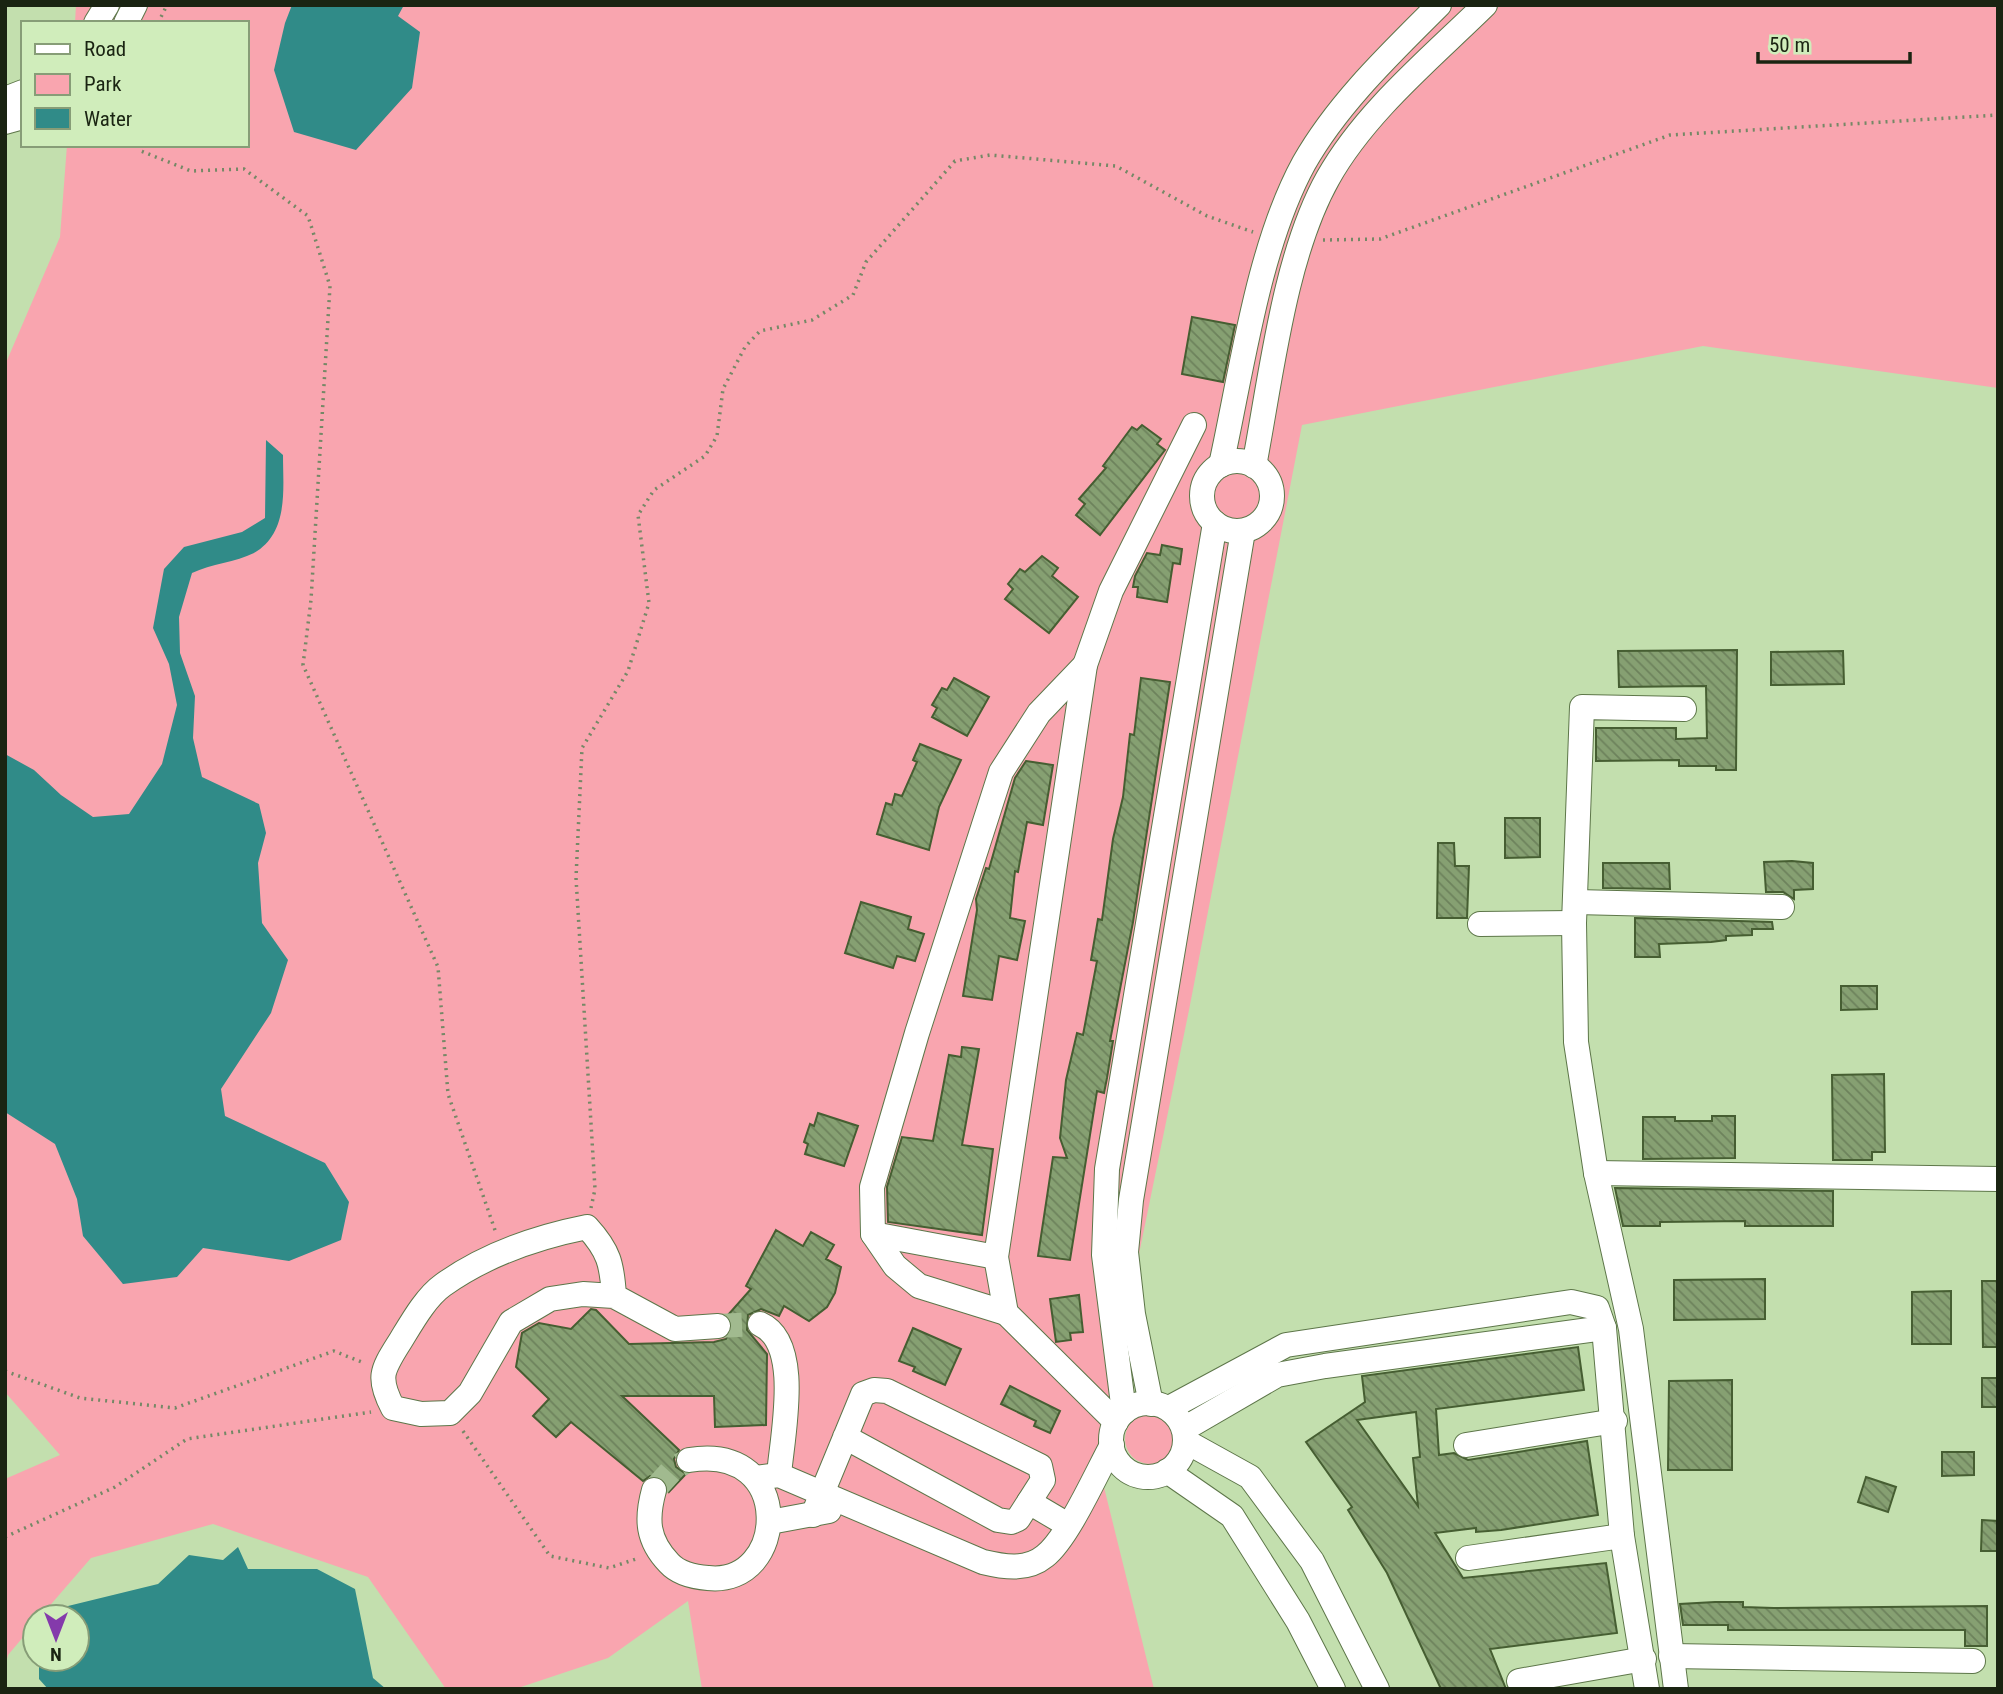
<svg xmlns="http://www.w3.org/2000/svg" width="2003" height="1694" font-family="'Roboto Condensed',sans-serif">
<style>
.green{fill:#f9a5af}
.water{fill:#308b88}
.building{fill:url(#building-back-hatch);stroke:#465e32;stroke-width:2;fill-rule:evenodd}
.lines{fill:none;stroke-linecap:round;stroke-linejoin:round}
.minor-tunnel{stroke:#a1ba8f;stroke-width:24;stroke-dasharray:24 12;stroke-linecap:butt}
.minor-casing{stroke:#5d7649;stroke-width:26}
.path{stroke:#758866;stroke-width:3.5;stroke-dasharray:2 5;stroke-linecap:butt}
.minor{stroke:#fff;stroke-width:24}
</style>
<defs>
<pattern id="building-back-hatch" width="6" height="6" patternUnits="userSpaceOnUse" patternTransform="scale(1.75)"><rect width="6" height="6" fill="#86a072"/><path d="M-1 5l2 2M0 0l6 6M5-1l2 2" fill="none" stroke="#6d825c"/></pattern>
</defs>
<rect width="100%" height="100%" fill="#c3dfae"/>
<g class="green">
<polygon points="76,5 1998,5 1998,388 1703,346 1302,425 1189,1010 1097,1459 1154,1689 702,1689 688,1601 608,1658 515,1689 446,1689 368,1577 213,1524 91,1558 40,1617 35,1617 35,1623 8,1655 5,1667 5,1479 60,1455 5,1392 5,365 60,237 67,145 247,145 247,23 75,23"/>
<circle cx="1150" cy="1439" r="25"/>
</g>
<g class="water">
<polygon points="292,5 404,5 398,16 420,32 412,88 356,150 294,132 274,70 285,23"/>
<path d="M266,440L283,455C283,489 289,533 254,553C236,562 211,564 192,573L179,617L180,653L195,696L193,738L202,777L259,804L266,833L258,863L262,923L288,960L271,1013L221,1089L225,1116L325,1163L349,1202L341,1240L289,1261L203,1248L177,1277L123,1284L83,1236L77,1199L55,1144L5,1112V754L34,770L61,795L93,817L129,814L162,764L177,705L169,664L153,628L164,569L184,547L242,532L265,518Z"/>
<polygon points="238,1547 248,1569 317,1569 355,1589 373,1678 386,1689 48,1689 39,1679 39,1659 77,1659 77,1617 58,1617 68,1606 158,1584 189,1555 223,1560"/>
</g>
<g class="building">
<polygon points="1192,317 1235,325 1223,382 1182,374"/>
<polygon points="1142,425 1161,439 1157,444 1165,450 1100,535 1076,515 1085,504 1079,499 1106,468 1103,466 1132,427 1137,430"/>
<polygon points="1162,545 1182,549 1180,564 1173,563 1167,602 1137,597 1138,587 1133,587 1135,576 1147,553 1160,555"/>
<polygon points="1042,556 1058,568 1052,576 1078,597 1049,633 1005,599 1013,589 1008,584 1020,569 1025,572"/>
<polygon points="1737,650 1736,770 1716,770 1716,766 1679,766 1679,760 1596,761 1596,728 1676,728 1676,739 1707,738 1706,686 1619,687 1618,651"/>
<polygon points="1843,651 1844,684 1771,685 1771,652"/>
<polygon points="954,678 989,697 967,736 932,717 937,708 932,705 942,688 947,690"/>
<polygon points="1141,678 1170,682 1133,922 1110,1041 1113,1041 1107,1078 1104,1093 1097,1091 1070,1260 1038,1256 1053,1157 1067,1158 1060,1138 1066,1080 1077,1033 1083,1035 1097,961 1091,960 1098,919 1102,920 1113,839 1123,797 1130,734 1134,735"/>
<polygon points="920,744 961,760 939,807 929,850 877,834 886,803 892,805 895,794 902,796 917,762 913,760"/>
<polygon points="1026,761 1053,765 1043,825 1027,822 1018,872 1015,871 1010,918 1025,921 1017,960 999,956 992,1000 963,996 977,910 976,899 986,868 989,869 1015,778"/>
<polygon points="1505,818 1540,818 1540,857 1505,858"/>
<polygon points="1438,843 1454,843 1455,866 1469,866 1467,918 1437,918"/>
<polygon points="1792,861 1813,863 1813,889 1794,890 1794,899 1783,892 1766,892 1764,862"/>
<polygon points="1603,863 1669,863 1670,889 1603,888"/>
<polygon points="861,902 911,917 908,929 924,934 915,961 897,956 893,968 845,953"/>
<polygon points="1635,918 1772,922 1773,929 1752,929 1752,935 1726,936 1726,940 1711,942 1659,944 1660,957 1635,957"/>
<polygon points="1841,986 1877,986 1877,1009 1841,1010"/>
<polygon points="962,1047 979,1049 962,1145 993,1149 982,1235 888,1222 887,1187 902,1137 933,1141 949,1055 961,1057"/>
<polygon points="1884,1074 1885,1152 1872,1152 1872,1160 1833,1160 1832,1075"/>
<polygon points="818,1113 858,1126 844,1166 805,1154 808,1144 804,1142 810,1124 814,1126"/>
<polygon points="1712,1116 1735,1116 1735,1158 1643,1159 1643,1117 1675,1117 1675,1121 1712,1121"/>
<polygon points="1615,1188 1833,1191 1833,1226 1745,1226 1745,1221 1660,1222 1660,1226 1623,1226"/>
<polygon points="776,1230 803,1246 811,1232 834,1245 826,1259 841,1267 835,1293 827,1307 809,1321 784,1306 779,1316 761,1309 748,1315 747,1330 767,1354 766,1425 715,1427 714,1396 622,1396 679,1450 674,1459 676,1467 686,1474 669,1492 664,1479 650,1476 643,1481 571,1422 556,1437 533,1416 549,1399 516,1367 522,1333 539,1323 571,1329 591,1309 596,1310 629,1344 714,1342 726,1339 733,1326 728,1315 751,1289 746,1286"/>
<polygon points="1765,1279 1765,1319 1674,1320 1674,1280"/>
<polygon points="1982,1281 1998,1281 1998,1347 1983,1347"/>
<polygon points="1951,1291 1951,1344 1912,1344 1912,1292"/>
<polygon points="1079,1295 1083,1332 1070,1333 1071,1340 1056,1342 1050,1299"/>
<polygon points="913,1328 961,1349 945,1385 913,1371 915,1367 899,1361"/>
<path d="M1578,1347L1584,1390L1436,1409L1439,1455L1454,1453L1468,1460L1587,1441L1598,1515L1501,1530L1476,1532V1528L1435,1533L1463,1578L1606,1563L1617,1633L1490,1649L1506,1689H1441L1387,1573L1348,1510L1352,1507L1306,1442L1365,1402L1362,1376ZM1416,1412L1420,1457L1413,1458L1418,1506L1357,1420Z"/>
<rect x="1982" y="1378" width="16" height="29"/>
<polygon points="1732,1380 1732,1470 1668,1470 1669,1381"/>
<polygon points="1010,1386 1060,1411 1050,1433 1034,1426 1036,1421 1001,1404"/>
<polygon points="1942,1452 1974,1452 1974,1475 1942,1476"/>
<polygon points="1866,1477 1896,1487 1888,1512 1858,1502"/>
<polygon points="1982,1520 1998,1521 1998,1551 1981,1551"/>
<polygon points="1715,1602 1743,1602 1743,1607 1774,1608 1987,1606 1987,1646 1965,1646 1965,1630 1728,1630 1728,1625 1683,1625 1680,1604"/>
</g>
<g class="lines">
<g class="minor-tunnel">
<polyline points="718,1326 760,1324"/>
<polyline points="654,1490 673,1469 689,1460"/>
</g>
<defs>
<g id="minor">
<polyline points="96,23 107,5"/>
<polyline points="126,23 135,5"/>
<polyline points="5,99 23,92"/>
<polyline points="5,122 23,117"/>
<circle cx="1237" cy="496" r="35"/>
<path d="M1221,465C1242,370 1258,247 1304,163C1338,103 1391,53 1439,5"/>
<path d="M1254,466C1271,378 1284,256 1328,178C1365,112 1431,58 1485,5"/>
<polyline points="1576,902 1782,907"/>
<polyline points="1480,924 1574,923"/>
<polyline points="1596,1173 1998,1179"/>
<polyline points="873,1234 996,1257"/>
<path d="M614,1296C612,1264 609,1251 587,1227C537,1237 485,1255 443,1285C426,1297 412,1322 401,1340C383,1369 376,1376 393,1408L421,1414L450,1413L470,1393L511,1322L550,1299L583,1294L614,1296L675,1329L718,1326"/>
<polyline points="1006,1313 919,1286 895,1266 873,1234 872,1187 917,1033 1001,772 1039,713 1085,665"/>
<path d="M760,1324C803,1343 782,1436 779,1475"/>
<circle cx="1148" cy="1440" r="37"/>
<polyline points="1151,1404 1133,1314 1126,1252 1131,1200 1243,531"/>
<polyline points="1169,1408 1286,1345 1571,1302 1597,1308 1604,1328 1622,1536 1647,1689"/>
<polyline points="1124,1412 1104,1255 1107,1169 1215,523"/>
<polyline points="1116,1422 1006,1313 996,1257 1085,665 1111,591 1194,425"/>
<polyline points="1184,1429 1277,1375 1325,1366 1604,1328"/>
<polyline points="1185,1441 1250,1477 1312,1561 1377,1689"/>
<polyline points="1466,1445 1615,1421"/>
<polyline points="1167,1471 1232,1516 1298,1621 1333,1689"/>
<path d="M756,1478L779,1475L983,1562C1004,1567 1027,1571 1045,1556C1068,1538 1097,1472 1112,1445"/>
<path d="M654,1490C646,1519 647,1540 669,1563C679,1574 694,1577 708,1578C788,1587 796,1442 689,1460"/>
<polyline points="1029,1502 1068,1525"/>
<polyline points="813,1515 863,1394 874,1390 887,1391 1040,1466 1043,1480 1018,1519 1011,1522 998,1520 845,1437"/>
<polyline points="770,1522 829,1511"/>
<polyline points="1468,1558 1622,1536"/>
<polyline points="1671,1656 1973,1661"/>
<polyline points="1519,1681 1644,1659"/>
<polyline points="1676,1689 1631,1329 1596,1173 1576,1042 1574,923 1582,707 1684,709"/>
</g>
</defs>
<use href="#minor" class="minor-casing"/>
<g class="path">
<polyline points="158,23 167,5"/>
<polyline points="140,145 141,151 191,171 244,169 308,216 330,286 311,600 303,665 438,967 448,1094 496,1233"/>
<polyline points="1323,240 1380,239 1670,135 1998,115"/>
<polyline points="591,1208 595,1189 576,878 582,748 628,671 649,603 638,515 654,490 705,456 717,436 723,389 745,347 760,331 812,320 853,295 866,262 955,161 990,155 1116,166 1207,216 1253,232"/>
<polyline points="5,1371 80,1398 175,1408 334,1351 364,1363"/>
<polyline points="463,1431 550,1556 609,1568 639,1558"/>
<polyline points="5,1537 115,1487 187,1439 371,1412"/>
</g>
<use href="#minor" class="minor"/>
</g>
<rect width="2003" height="1694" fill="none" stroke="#1a2412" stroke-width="14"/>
<rect x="21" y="21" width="228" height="126" fill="#d0edbb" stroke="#879d77" stroke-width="2"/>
<rect x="35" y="44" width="35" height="10" fill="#ffffff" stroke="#879d77" stroke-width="2"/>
<text x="84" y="56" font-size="21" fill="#1a2412">Road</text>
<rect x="35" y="74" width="35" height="21" fill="#f9a5af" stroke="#879d77" stroke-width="2"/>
<text x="84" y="91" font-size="21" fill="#1a2412">Park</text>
<rect x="35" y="108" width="35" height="21" fill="#308b88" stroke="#879d77" stroke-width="2"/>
<text x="84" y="126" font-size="21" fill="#1a2412">Water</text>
<g transform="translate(56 1638) rotate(180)"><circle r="33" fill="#d0edbb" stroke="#879d77" stroke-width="2"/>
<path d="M0-5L12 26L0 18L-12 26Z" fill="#843aab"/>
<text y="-10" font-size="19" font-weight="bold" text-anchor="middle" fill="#1a2412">N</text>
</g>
<path d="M1758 52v10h152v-10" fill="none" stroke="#1a2412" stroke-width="3.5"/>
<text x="1769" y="52" font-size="21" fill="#1a2412" stroke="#d0edbb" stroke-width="5" paint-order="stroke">50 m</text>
</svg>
